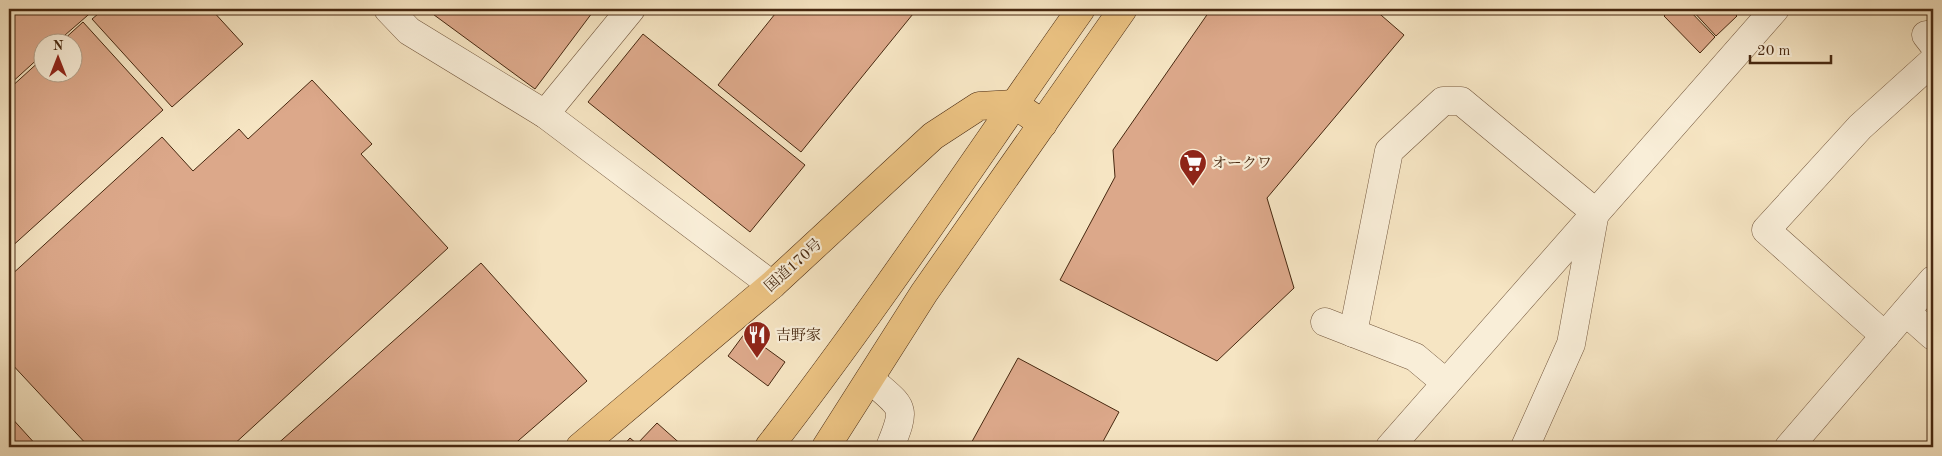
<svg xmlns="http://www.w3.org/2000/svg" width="1942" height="456" font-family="'Old Standard TT','Noto Serif JP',serif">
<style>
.building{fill:#dca88a;stroke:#472810}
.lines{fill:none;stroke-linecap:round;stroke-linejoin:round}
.minor-casing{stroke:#73573d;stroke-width:29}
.highway-casing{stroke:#472810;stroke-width:29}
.minor{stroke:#f9eed8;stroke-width:28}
.highway{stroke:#ebc282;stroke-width:28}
.labels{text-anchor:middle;stroke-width:4.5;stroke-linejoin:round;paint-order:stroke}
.poi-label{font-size:15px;fill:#472810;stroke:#f9eed8;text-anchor:start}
.street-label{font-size:15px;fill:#472810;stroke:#f9eed8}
</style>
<rect width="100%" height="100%" fill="#f6e5c3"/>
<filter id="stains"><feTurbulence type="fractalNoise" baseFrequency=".004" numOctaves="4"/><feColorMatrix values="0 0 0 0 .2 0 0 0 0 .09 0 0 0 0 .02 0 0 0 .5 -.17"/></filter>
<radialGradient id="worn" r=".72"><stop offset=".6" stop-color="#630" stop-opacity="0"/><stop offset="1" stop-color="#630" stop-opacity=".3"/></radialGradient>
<g class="building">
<polygon points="9,9 95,9 57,42 42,42 42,55 9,85"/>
<polygon points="104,9 211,9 243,44 172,107 92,19"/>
<polygon points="426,9 595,9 535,89"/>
<polygon points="779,9 917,9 801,152 718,85"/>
<polygon points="1211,9 1374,9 1404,35 1267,198 1294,288 1217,361 1060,280 1115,177 1113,150"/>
<polygon points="1671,9 1688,9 1715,37 1700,53 1664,16"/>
<polygon points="1691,9 1730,9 1737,16 1716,36"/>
<polygon points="83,22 163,110 9,249 9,89 42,59 42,72 72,72 72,42 61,42"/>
<polygon points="643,34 805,165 750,232 588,102"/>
<polygon points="312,80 372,144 361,154 448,248 231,447 89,447 9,361 9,277 162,137 193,171 239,129 248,139"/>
<polygon points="481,263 587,381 511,447 274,447"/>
<polygon points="745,333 785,362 768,386 728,356"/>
<polygon points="1018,358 1119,412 1100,447 969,447"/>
<polygon points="9,415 38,447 9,447"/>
<polygon points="657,423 684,447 622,447 630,438 637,444"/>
</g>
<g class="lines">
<defs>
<g id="minor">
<polyline points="388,9 409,31 545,114 772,285"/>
<polyline points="1926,35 1933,44"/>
<polyline points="545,114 631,9"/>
<polyline points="1906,312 1933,336"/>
<polyline points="1325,322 1415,357 1446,383"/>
<polyline points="1353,333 1389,151 1443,101 1461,101 1595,212 1571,344 1525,447"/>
<polyline points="1885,336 1766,230 1860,127 1933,61"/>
<path d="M870,379C902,408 908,404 890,447"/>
<polyline points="1390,447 1775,9"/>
<polyline points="1789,447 1933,280"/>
</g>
<g id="highway">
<polyline points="580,447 772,285 933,136 979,106 1014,104 1043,124"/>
<path d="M769,447C879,305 978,155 1081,9"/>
<polyline points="826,447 924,293 1123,9"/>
</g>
</defs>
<use href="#minor" class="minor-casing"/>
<use href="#highway" class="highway-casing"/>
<use href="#minor" class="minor"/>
<use href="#highway" class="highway"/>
</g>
<defs>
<symbol id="supermarket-pin" viewBox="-11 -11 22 30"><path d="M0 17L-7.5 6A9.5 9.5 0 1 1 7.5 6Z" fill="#8f2418" stroke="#f9eed8"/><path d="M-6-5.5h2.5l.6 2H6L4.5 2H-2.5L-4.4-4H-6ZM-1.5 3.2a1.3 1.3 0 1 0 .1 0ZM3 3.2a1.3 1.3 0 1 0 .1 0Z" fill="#fff"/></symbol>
<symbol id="restaurant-pin" viewBox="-11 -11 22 30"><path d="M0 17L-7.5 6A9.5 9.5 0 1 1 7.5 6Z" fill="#8f2418" stroke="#f9eed8"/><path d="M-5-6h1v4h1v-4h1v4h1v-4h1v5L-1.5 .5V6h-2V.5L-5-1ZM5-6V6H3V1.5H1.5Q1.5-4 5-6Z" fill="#fff"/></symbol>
</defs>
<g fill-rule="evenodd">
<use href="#supermarket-pin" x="1177" y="147" width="32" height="43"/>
<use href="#restaurant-pin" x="741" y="319" width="32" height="43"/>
</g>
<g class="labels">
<g class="poi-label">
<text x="1212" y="168">オークワ</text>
<text x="776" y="340">吉野家</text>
</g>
<g class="street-label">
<text transform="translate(793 265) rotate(-42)" y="5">国道170号</text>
</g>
</g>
<rect width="1942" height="456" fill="none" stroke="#f6e5c3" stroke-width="30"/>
<rect x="10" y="10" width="1922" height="436" fill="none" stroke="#472810" stroke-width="2.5"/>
<rect x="15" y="15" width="1912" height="426" fill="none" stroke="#472810"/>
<g transform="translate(58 58)"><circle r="24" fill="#f9eed8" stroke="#b29f88"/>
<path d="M0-4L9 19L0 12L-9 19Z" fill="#8f2418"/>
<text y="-8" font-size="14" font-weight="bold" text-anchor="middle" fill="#472810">N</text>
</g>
<path d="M1750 55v8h81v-8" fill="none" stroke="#472810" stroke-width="2.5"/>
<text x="1757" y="55" font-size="15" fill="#472810" stroke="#f9eed8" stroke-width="4" paint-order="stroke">20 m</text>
<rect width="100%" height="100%" filter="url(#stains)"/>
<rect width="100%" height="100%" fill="url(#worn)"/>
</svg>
